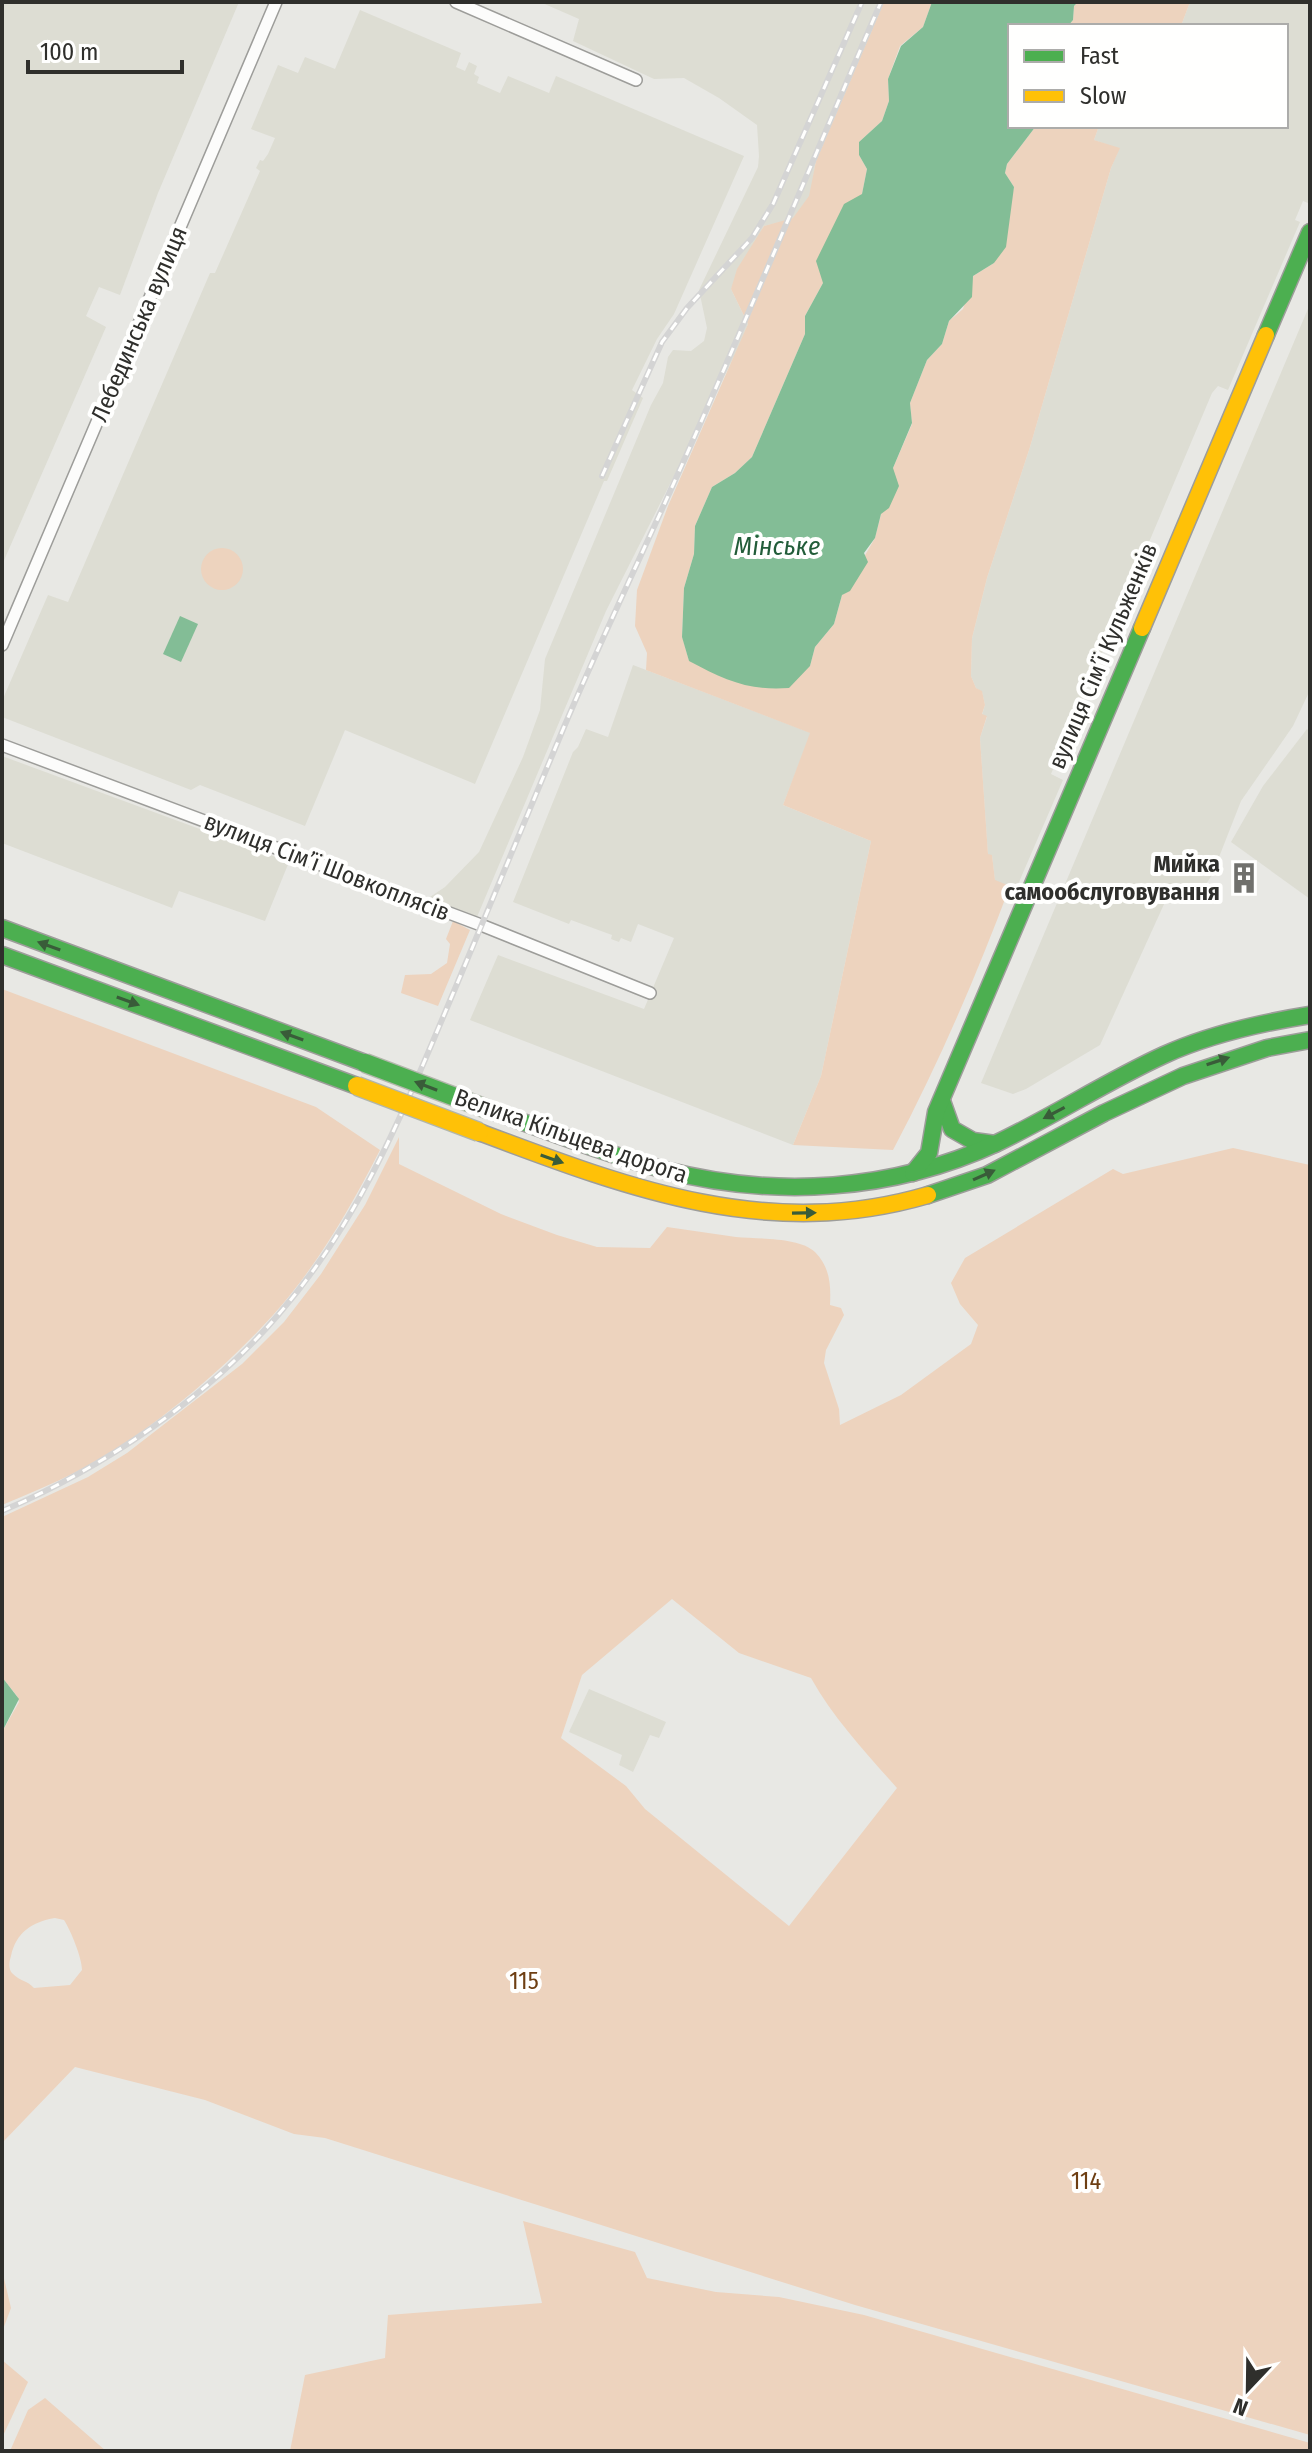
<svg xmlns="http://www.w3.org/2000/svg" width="1312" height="2453" font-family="'Fira Sans Condensed',sans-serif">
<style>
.built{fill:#ddddd3}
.green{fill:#edd3be;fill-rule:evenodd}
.water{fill:#83bd96}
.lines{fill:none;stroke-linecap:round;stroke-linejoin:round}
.street-casing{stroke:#9d9d9a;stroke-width:14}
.fast-casing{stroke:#9d9d9a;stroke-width:19}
.slow-casing{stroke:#9d9d9a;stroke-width:19}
.street{stroke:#fcfcfb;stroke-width:11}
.fast{stroke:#4caf50;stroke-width:16}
.slow{stroke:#ffc107;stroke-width:16}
.rail-casing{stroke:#d4d4d4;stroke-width:6}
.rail{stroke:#fffffe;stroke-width:3;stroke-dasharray:9;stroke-linecap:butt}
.fast-bridge-casing{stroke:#b2b6ab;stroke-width:21;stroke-linecap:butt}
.slow-bridge-casing{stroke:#b2b6ab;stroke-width:21;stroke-linecap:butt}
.fast-bridge{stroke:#4caf50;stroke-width:18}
.slow-bridge{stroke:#ffc107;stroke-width:18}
.oneway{fill:#395c39}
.labels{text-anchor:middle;stroke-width:8;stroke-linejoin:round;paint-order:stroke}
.street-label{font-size:24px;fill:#2f2f2c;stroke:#fffffe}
.poi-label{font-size:24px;font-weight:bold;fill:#2f2f2c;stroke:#fffffe;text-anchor:end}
.park-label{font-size:24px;fill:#6e3f13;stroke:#fffffe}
.water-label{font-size:26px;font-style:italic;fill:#225d39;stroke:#fffffe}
</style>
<rect width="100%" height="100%" fill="#e8e8e4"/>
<g class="built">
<polygon points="2,2 239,2 158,193 120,295 99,287 86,316 106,327 2,565"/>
<polygon points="540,2 884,2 816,161 810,196 794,219 764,226 731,289 748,324 740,345 606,611 477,917 427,899 445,887 479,852 523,757 540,710 545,659 651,405 663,383 668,357 673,350 691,351 704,341 707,328 699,290 758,167 759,156 757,125 719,98 684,78 654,79 573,41 579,19"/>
<polygon points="1190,2 1310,2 1310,199 1308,203 1303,201 1295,220 1300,222 1228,390 1218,386 1212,393 1051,774 1063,780 1016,889 995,881 992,855 988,855 980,738 987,717 982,715 985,705 982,692 976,688 971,676 972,638 987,578 1030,447 1111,168 1119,149 1094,140 1099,126 1286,126 1286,26 1181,26"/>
<polygon points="360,10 461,53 456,67 465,71 469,62 477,66 474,74 479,77 477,83 500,93 508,76 549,93 556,76 744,156 674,314 657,339 632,390 643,398 607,481 604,481 475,784 345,730 305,826 200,785 191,790 2,717 2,701 48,595 68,602 210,273 215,273 260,171 256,168 260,160 263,161 268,154 275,138 251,129 278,65 298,73 305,57 335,69"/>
<polygon points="1310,304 1310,690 1293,726 1241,801 1212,875 1195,901 1170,891 1100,1045 1026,1089 1013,1094 981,1083"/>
<polygon points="633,665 811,733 783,805 871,841 821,1076 793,1145 470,1020 498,955 644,1009 674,938 638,924 631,942 621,938 619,942 611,939 612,935 571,920 569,924 513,902 573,752 578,747 586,729 608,737"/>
<polygon points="1307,729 1310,732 1310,899 1231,842 1263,786"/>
<polygon points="2,756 289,862 265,921 179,891 172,908 2,843"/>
<polygon points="589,1689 666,1722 659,1738 650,1735 633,1772 619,1765 622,1755 569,1732"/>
</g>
<g class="green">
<path d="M884,2H932L923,27L900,46L888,79L889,101L882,121L859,142V155L867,169L862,194L823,283L805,316V334L752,457L735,473L712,487L695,526L694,554L684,588L682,636L689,661L810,666L815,647L834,624L842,595L875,538L893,468L912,424L910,403L927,360L942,344L949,321L963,309L973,276L994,263L1014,187L1005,173L1007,164L1036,126H1099L1094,140L1120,148L1111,168L1030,447L987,578L972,638L971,676L976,688L982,691L985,705L982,714L987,716L980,738L988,854L992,855L995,880L1010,886C976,977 938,1065 893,1150L793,1145L821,1076L871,841L783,805L810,733L646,670L647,653L635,626L637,590L668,506L748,324L731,289L737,269L764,226L793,218L809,196L816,161Z"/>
<polygon points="1078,2 1190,2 1181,26 1068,26 1073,20 1074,6"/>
<circle cx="222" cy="569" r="21"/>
<polygon points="453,921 470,930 438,1006 401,993 405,975 431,974 447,963 450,944 446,939"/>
<path d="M2,989L316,1107L380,1150C351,1207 317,1266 274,1314C224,1370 147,1435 80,1470C55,1483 28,1494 2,1505Z"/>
<path d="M399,1137V1164L501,1214L557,1235L597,1247L650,1248L667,1227C690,1230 713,1234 736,1237C757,1239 800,1237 815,1252C830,1267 831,1285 830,1305L841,1308L844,1315L826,1350L824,1363L839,1409L840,1425L901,1395L971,1344L978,1325L960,1304L951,1283L965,1258L1113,1169L1123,1174L1233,1148L1310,1165V2435L855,2305L325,2138L294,2134L205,2100L75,2067L2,2143V1732L19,1702L17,1696L2,1677V1517L88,1477L127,1453L242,1364L284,1322L321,1274L365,1205ZM672,1599L739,1653L811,1678C834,1719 866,1753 897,1788L789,1926L645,1809L626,1786L561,1738L582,1675ZM55,1918L64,1920C71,1931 82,1958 82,1970L70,1985L34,1988C28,1981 20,1981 13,1974C8,1970 9,1962 11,1956C16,1933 31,1922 55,1918Z"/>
<polygon points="523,2221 635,2252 647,2278 716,2292 779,2297 864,2315 1310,2443 1310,2451 290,2451 305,2375 385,2358 388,2315 542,2303"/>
<polygon points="2,2270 11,2308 2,2332"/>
<polygon points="2,2360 28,2382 2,2438"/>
<polygon points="45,2398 106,2451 10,2451 28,2410"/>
</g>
<g class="water">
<path d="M932,2H1078L1074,6L1073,20L1068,26H1010V126H1036L1007,164L1005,173L1014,187L1006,247L994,263L973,276L972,297L949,321L942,344L927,360L910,403L912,423L893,468L899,486L889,508L881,514L875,538L864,553L868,562L850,591L842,595L834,624L815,647L810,666L789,688C748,691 725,680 689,661L682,637L684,588L694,554L695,526L712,487L735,473L752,457L805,334V316L823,283L816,261L844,204L862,194L867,169L859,155V142L882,121L889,101L888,79L901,46L923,27Z"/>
<polygon points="180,616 198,624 181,662 163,654"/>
<polygon points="2,1677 19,1699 2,1732"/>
</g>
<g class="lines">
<defs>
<g id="street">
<polyline points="456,2 636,80"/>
<polyline points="2,645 276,2"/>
<polyline points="2,745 481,925 650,993"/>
</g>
<g id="fast">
<polyline points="1266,335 1310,232"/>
<polyline points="2,928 365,1063"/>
<polyline points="2,955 357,1086"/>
<polyline points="942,1101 952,1129 973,1141 995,1144"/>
<path d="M487,1109C546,1130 605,1154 665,1170C776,1199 893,1191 997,1143C1054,1116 1107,1081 1164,1055C1210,1034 1260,1023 1310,1015"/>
<polyline points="913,1173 929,1153 936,1112 1142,628"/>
<polyline points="928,1195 987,1175 1104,1113 1183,1076 1267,1048 1310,1040"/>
</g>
<g id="slow">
<polyline points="1142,628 1266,335"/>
<path d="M479,1132C628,1188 768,1242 928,1195"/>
</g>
</defs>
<use href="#street" class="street-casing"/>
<use href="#fast" class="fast-casing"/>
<use href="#slow" class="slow-casing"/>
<use href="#street" class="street"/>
<use href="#fast" class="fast"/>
<use href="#slow" class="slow"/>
<defs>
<g id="rail">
<polyline points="602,476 662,342 687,308 752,238 773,204 862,2"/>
<path d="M2,1511C103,1468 206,1399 278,1315C364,1216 407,1102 457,984C493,899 528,813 564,727C605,630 651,536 693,440C757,295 818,148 881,2"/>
</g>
</defs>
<use href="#rail" class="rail-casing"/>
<use href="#rail" class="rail"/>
<defs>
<polyline id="fast-bridge" points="365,1063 487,1109"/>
<polyline id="slow-bridge" points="357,1086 479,1132"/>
</defs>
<use href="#fast-bridge" class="fast-bridge-casing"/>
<use href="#slow-bridge" class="slow-bridge-casing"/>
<use href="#fast-bridge" class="fast-bridge"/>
<use href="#slow-bridge" class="slow-bridge"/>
</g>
<defs><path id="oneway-solid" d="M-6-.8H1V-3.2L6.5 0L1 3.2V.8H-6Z" transform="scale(2)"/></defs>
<g class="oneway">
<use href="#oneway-solid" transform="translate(49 946) rotate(-160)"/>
<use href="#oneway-solid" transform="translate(128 1001) rotate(20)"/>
<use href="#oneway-solid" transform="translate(292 1036) rotate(-160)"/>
<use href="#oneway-solid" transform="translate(1218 1061) rotate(-18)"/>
<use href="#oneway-solid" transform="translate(426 1086) rotate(-159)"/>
<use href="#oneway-solid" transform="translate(1054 1113) rotate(152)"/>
<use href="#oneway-solid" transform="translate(552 1159) rotate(19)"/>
<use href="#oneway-solid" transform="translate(984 1175) rotate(-24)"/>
<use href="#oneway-solid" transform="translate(804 1213) rotate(-1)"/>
</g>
<defs>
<symbol id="building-bare" viewBox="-9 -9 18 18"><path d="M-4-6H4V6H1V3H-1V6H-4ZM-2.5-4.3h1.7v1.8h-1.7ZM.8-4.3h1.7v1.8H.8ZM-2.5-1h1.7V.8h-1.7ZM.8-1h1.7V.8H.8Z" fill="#70706c" stroke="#fffffe" stroke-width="2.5" paint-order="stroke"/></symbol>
</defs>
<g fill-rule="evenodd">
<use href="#building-bare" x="1222" y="856" width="44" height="44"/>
</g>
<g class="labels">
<g class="street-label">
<text transform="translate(139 324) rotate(-67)" y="8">Лебединська вулиця</text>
<text transform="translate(1103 656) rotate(-67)" y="8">вулиця Сімʼї Кульженків</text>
<text transform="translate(327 867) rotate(21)" y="8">вулиця Сімʼї Шовкоплясів</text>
<text transform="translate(571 1136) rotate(19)" y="8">Велика Кільцева дорога</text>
</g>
<g class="poi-label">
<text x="1220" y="872">Мийка<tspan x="1220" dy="28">самообслуговування</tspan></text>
</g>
<g class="park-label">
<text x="524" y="1989">115</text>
<text x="1086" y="2189">114</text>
</g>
<g class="water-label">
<text x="777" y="555">Мінське</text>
</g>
</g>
<rect width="1312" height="2453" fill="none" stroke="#2f2f2c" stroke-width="8"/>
<rect x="1008" y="24" width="280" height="104" fill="#fffffe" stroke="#acacaa" stroke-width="2"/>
<rect x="1024" y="50" width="40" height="12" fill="#4caf50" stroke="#acacaa" stroke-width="2"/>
<text x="1080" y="64" font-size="24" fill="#2f2f2c">Fast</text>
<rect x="1024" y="90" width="40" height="12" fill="#ffc107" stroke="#acacaa" stroke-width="2"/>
<text x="1080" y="104" font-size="24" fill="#2f2f2c">Slow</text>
<g transform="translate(1248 2389) rotate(202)" stroke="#fffffe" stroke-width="6" paint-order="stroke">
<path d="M0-6L14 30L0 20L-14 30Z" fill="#2f2f2c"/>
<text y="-12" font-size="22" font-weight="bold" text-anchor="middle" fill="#2f2f2c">N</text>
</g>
<path d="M28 60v12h154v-12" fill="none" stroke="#2f2f2c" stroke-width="4"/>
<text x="40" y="60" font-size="24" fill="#2f2f2c" stroke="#fffffe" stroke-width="6" paint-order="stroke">100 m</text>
</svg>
